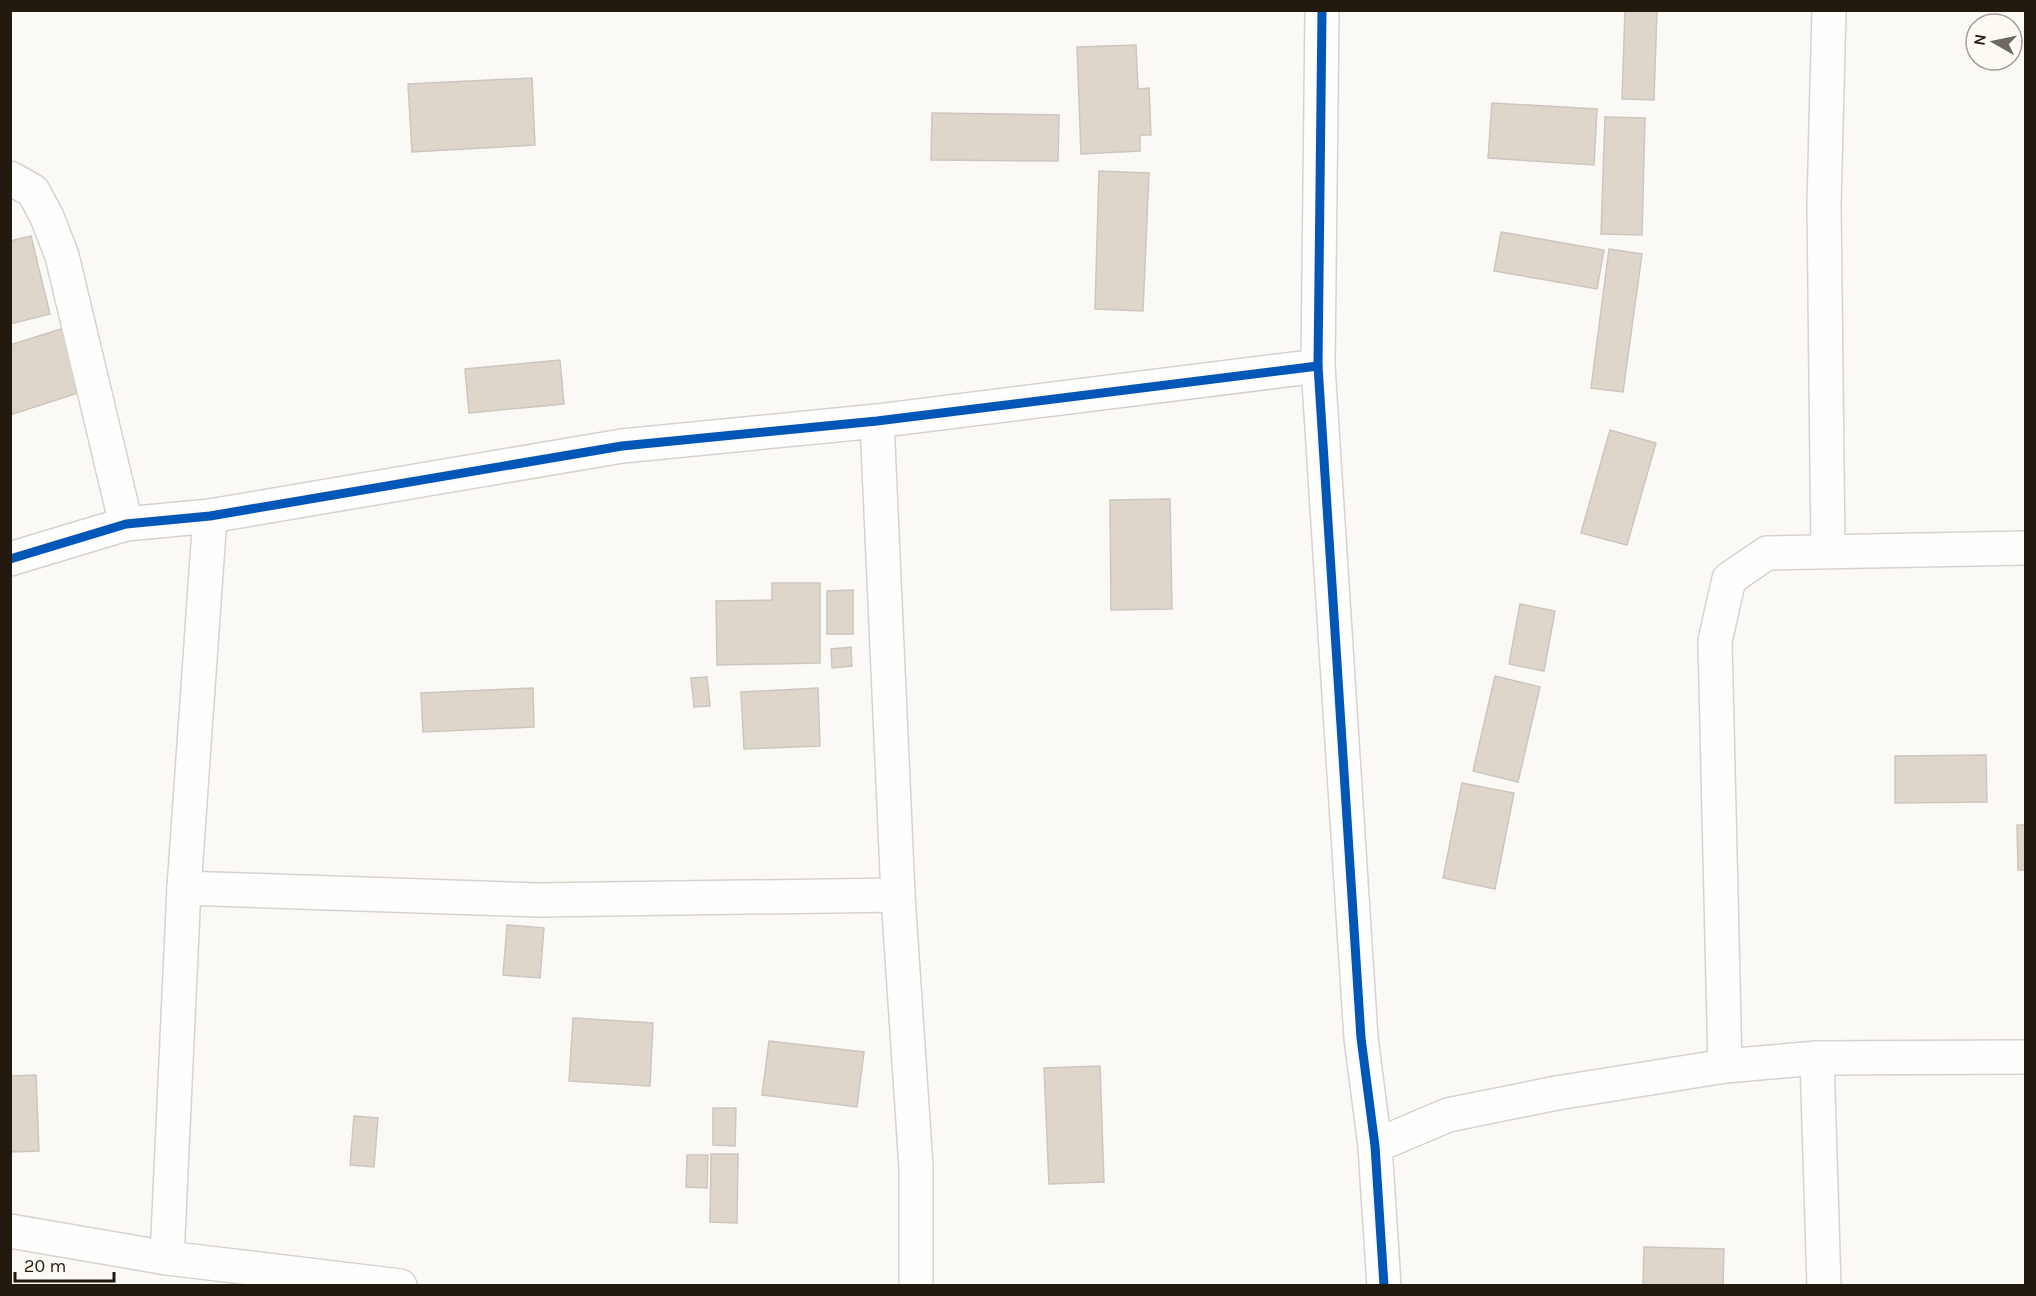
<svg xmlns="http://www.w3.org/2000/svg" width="2036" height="1296" font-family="Karla,sans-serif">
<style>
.building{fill:#ded6ca;stroke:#ccc6c0;stroke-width:1.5}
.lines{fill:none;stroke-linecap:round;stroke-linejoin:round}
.minor-casing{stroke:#d8d2cc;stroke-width:36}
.tertiary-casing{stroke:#d8d2cc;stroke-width:36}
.minor{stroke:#fefefe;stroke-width:33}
.tertiary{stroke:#fefefe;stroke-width:33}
.cycleway-casing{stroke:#fef9f3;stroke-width:13}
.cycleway{stroke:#0057b8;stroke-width:9}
</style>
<rect width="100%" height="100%" fill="#fbf9f6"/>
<g class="building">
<polygon points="1625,10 1657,10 1654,100 1622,99"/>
<polygon points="1136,45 1138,89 1149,88 1151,135 1140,135 1140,151 1081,154 1077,47"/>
<polygon points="532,78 535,145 412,152 408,84"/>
<polygon points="1492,103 1597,109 1594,165 1488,158"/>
<polygon points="932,113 1059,115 1058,161 931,160"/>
<polygon points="1605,117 1645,118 1642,235 1601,234"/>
<polygon points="1099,171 1149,173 1143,311 1095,309"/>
<polygon points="1501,232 1604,250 1597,289 1494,271"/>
<polygon points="31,236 50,314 10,324 10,241"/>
<polygon points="1609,249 1642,254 1623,392 1591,388"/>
<polygon points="64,328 84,391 10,415 10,345"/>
<polygon points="560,360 564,404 469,413 465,369"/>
<polygon points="1610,430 1656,443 1627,545 1581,533"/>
<polygon points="1170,499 1172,609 1111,610 1110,500"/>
<polygon points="772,583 820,583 820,663 717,665 716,601 772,600"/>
<polygon points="853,590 853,634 827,634 827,591"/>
<polygon points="1520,604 1555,611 1544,671 1509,664"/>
<polygon points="851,647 852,666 832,668 831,649"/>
<polygon points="1495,676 1540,687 1518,782 1473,771"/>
<polygon points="707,677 710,706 694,707 691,678"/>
<polygon points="533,688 534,727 423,732 421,693"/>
<polygon points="818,688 820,746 744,749 741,692"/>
<polygon points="1986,755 1987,802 1895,803 1895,756"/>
<polygon points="1462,783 1514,793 1495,889 1443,878"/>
<polygon points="2017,825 2026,825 2026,870 2018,870"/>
<polygon points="507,925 544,928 540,978 503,975"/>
<polygon points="573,1018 653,1023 650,1086 569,1081"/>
<polygon points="769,1041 864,1052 857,1107 762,1095"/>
<polygon points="1100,1066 1104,1182 1049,1184 1044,1068"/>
<polygon points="36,1075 39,1151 10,1152 10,1076"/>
<polygon points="713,1108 736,1108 735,1146 713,1145"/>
<polygon points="354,1116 378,1118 374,1167 350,1165"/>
<polygon points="711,1154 738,1154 737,1223 710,1222"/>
<polygon points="687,1155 708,1155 707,1188 686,1187"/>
<polygon points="1644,1247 1724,1249 1723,1286 1643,1286"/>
</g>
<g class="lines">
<defs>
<g id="minor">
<polyline points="1322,10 1318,366 1361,1038 1375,1146"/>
<polyline points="10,178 33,191 47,217 62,256 126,524"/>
<polyline points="877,421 898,895 916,1167 916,1286"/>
<polyline points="1828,551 1824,204 1829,10"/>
<polyline points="10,559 126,524 210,516 622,446 877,421 1318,366"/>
<polyline points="184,888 537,900 898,895"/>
<polyline points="1817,1058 1824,1286"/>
<polyline points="1725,1066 1715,641 1729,579 1767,553 2026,548"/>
<polyline points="10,1231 167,1258 400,1286"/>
<polyline points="167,1258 184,888 210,516"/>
</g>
<polyline id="tertiary" points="1384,1286 1375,1146 1448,1115 1557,1093 1725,1066 1817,1058 2026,1057"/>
</defs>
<use href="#minor" class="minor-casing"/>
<use href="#tertiary" class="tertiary-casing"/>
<use href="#minor" class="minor"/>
<use href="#tertiary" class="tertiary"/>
<defs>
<g id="cycleway">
<polyline points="1322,10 1318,366 1361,1038 1375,1146 1384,1286"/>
<polyline points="10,559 126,524 210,516 622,446 877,421 1318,366"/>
</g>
</defs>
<use href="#cycleway" class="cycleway-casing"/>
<use href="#cycleway" class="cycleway"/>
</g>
<rect width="2036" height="1296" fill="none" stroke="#231a0f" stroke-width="24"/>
<g transform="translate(1994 42) rotate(279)"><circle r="28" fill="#fef9f3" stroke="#a6a098" stroke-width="1.5"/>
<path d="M0-4.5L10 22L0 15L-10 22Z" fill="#6f6860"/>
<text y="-9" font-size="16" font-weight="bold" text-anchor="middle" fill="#231a0f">N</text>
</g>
<path d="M15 1272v9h99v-9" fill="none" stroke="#231a0f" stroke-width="3"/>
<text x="24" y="1272" font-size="18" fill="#231a0f" stroke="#fef9f3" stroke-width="4.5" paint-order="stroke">20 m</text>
</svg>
